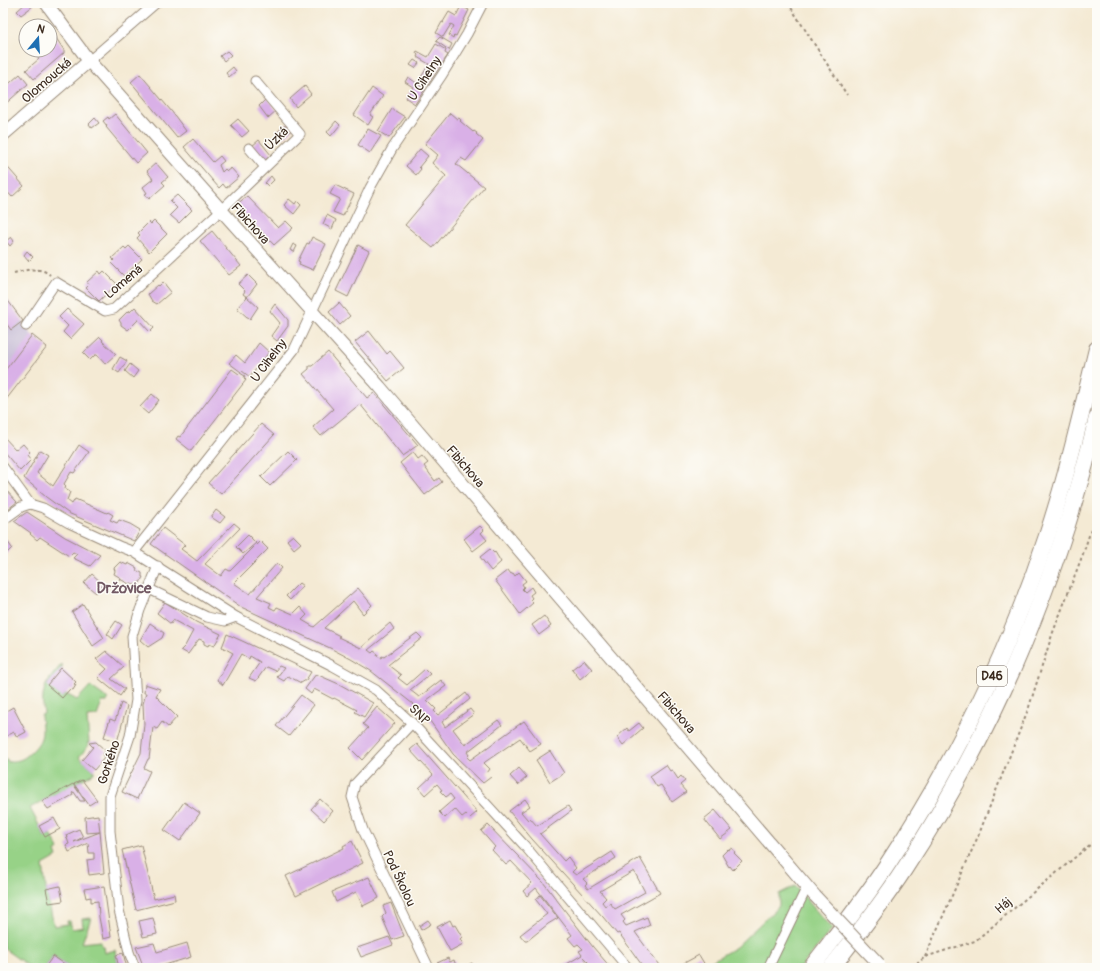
<svg xmlns="http://www.w3.org/2000/svg" width="1100" height="971" font-family="Pangolin,sans-serif">
<style>
.industrial{fill:#c9bfd7}
.green{fill:#97d287;stroke:#697e52}
.building{fill:#d9b0e7;fill-rule:evenodd}
.lines{fill:none;stroke-linecap:round;stroke-linejoin:round}
.street-casing{stroke:#988a79;stroke-width:11}
.secondary-casing{stroke:#988a79;stroke-width:14}
.highway-casing{stroke:#988a79;stroke-width:18}
.path{stroke:#988a79;stroke-width:2;stroke-dasharray:3 3;stroke-linecap:butt}
.street{stroke:#fff;stroke-width:9}
.secondary{stroke:#fff;stroke-width:12}
.highway{stroke:#fff;stroke-width:16}
.secondary-bridge-casing{stroke:#988a79;stroke-width:14;stroke-linecap:butt}
.secondary-bridge{stroke:#fff;stroke-width:12}
.labels{text-anchor:middle;stroke-width:3;stroke-linejoin:round;paint-order:stroke}
.shield{fill:#fdfcf7;stroke:#75695f;stroke-width:1}
.shield-label{font-size:12px;font-weight:bold;fill:#3b2a1e}
.street-label{font-size:13px;fill:#3b2a1e;stroke:#fdfcf7}
.quarter-label{font-size:15px;font-weight:bold;fill:#725964;stroke:#fdfcf7}
</style>
<rect width="100%" height="100%" fill="#fdfcf7"/>
<filter id="ink" filterUnits="userSpaceOnUse"><feTurbulence type="fractalNoise" baseFrequency=".025" numOctaves="2"/><feDisplacementMap in="SourceGraphic" scale="8" xChannelSelector="R" yChannelSelector="G"/><feConvolveMatrix kernelMatrix="1 2 1 2 8 2 1 2 1" color-interpolation-filters="sRGB"/></filter>
<filter id="wash" filterUnits="userSpaceOnUse"><feTurbulence type="fractalNoise" baseFrequency=".012" numOctaves="4" result="noise"/><feDisplacementMap in="SourceGraphic" scale="16" xChannelSelector="R" yChannelSelector="G"/><feGaussianBlur stdDeviation="0.9" result="paint"/><feColorMatrix in="noise" values="0 0 0 0 0 0 0 0 0 0 0 0 0 0 0 0 0 1.4 0 .05"/><feComposite in="paint" operator="in"/></filter>
<g filter="url(#wash)">
<rect width="100%" height="100%" fill="#f4ead4"/>
<polygon class="industrial" points="3,294 32,335 47,347 3,404"/>
<g class="green">
<path d="M62,664V668L48,685L62,697L66,694L77,700L90,686L108,699L107,702H102L97,716L87,717L89,743H87L89,745L79,757L94,770V773L30,808L45,837L51,834L59,849L55,851L57,857L43,865L46,889L54,926L68,924L67,921H70L72,929L83,927L82,919L91,918L82,943L101,941L102,946H104L105,953L115,950L119,968H68V966L53,956L46,966L49,968H31L3,948V761L7,759L8,762C22,760 23,760 33,750C45,738 42,731 41,715L44,714C40,688 46,683 62,664Z"/>
<polygon points="795,886 832,929 800,968 700,968 736,947 779,906 779,894"/>
</g>
<g id="blocks">
<g class="building">
<polygon points="26,3 31,3 33,6 21,15 17,11"/>
<polygon points="461,6 469,10 456,36 454,35 453,38 449,35 454,26 451,24 443,37 436,33 442,22 444,23 443,22 449,12 456,16"/>
<polygon points="54,35 64,50 64,53 34,79 26,70 39,59 37,56 44,50 50,50 50,38"/>
<polygon points="440,37 452,44 449,50 436,41"/>
<polygon points="436,44 446,50 445,53 448,55 428,85 420,79 429,64 417,57 418,55 416,53 417,51 428,57"/>
<polygon points="227,51 231,55 224,61 220,56"/>
<polygon points="414,60 419,63 415,68 410,65"/>
<polygon points="233,67 236,71 229,77 226,73"/>
<polygon points="20,74 28,84 3,106 3,89"/>
<polygon points="140,74 172,112 186,131 177,138 131,82"/>
<polygon points="408,77 425,89 415,104 406,98 413,87 405,82"/>
<polygon points="305,86 311,94 296,107 290,99"/>
<polygon points="372,88 383,96 370,115 373,117 368,125 354,115"/>
<polygon points="267,98 277,110 268,118 259,106"/>
<polygon points="392,109 405,117 389,138 378,131"/>
<polygon points="450,113 457,119 459,118 461,120 460,121 473,132 474,131 477,133 476,134 483,140 466,161 461,158 456,164 484,187 433,248 405,225 446,176 432,163 438,155 425,144"/>
<polygon points="115,114 147,153 136,163 106,127 107,126 103,121 108,117 109,119"/>
<polygon points="95,118 99,123 92,128 89,124"/>
<polygon points="238,119 249,131 242,137 231,125"/>
<polygon points="336,121 340,125 331,136 327,132"/>
<polygon points="288,123 293,129 282,138 277,132"/>
<polygon points="368,129 381,136 370,153 358,145"/>
<polygon points="193,139 213,162 220,156 224,161 219,165 222,172 225,169 227,171 231,168 239,177 226,188 223,184 219,188 184,147"/>
<polygon points="259,140 271,155 264,161 252,146"/>
<polygon points="420,149 428,156 419,167 421,169 416,175 406,166"/>
<polygon points="3,162 24,186 12,197 3,187"/>
<polygon points="156,163 168,177 162,182 165,185 149,199 145,194 147,193 143,187 153,179 147,171"/>
<polygon points="271,176 274,180 268,186 265,183"/>
<polygon points="335,185 354,194 343,216 333,212 340,199 330,194"/>
<polygon points="177,195 192,210 179,223 170,215 177,208 170,201"/>
<polygon points="247,196 278,228 286,221 293,228 274,245 236,205"/>
<polygon points="289,199 295,204 297,201 301,205 294,214 284,205"/>
<polygon points="327,215 336,220 332,229 323,224"/>
<polygon points="154,221 167,234 149,252 137,238 140,235 138,233 149,222 151,224"/>
<polygon points="212,231 241,266 229,275 200,241"/>
<polygon points="11,237 14,241 10,246 6,241"/>
<polygon points="312,237 326,244 313,270 299,264 300,262 298,261 307,243 309,244"/>
<polygon points="293,244 297,246 294,252 290,250"/>
<polygon points="358,245 369,251 348,297 336,291"/>
<polygon points="129,246 142,259 124,276 111,263 114,260 112,258 124,247 126,249"/>
<polygon points="27,251 33,257 29,261 24,255"/>
<polygon points="99,271 101,274 104,271 117,284 99,301 86,288 89,285 87,282"/>
<polygon points="248,275 257,284 247,297 258,307 250,319 248,317 247,317 237,308 247,297 243,294 245,291 238,284"/>
<polygon points="163,282 171,292 157,304 152,301 148,294 158,285 159,286"/>
<polygon points="3,294 23,321 11,330 3,319"/>
<polygon points="339,303 350,316 340,325 329,312"/>
<polygon points="275,304 288,320 288,326 277,341 271,336 280,323 270,311"/>
<polygon points="135,307 154,328 150,332 138,319 138,320 128,330 121,325 121,323 119,320 129,310 130,312"/>
<polygon points="67,309 84,324 70,339 63,332 68,326 59,317"/>
<polygon points="369,331 387,354 390,351 404,368 388,381 355,342"/>
<polygon points="32,335 47,347 5,401 3,399 3,373"/>
<polygon points="100,337 103,340 102,341 116,354 105,364 97,355 95,355 90,360 83,353"/>
<polygon points="259,343 269,352 250,377 242,371 241,372 229,363 236,355 245,363"/>
<polygon points="328,352 367,398 374,393 418,445 402,456 360,404 321,436 313,427 333,409 303,374 309,369 309,366 312,366"/>
<polygon points="120,357 127,361 119,373 113,369"/>
<polygon points="130,364 138,371 133,378 125,371"/>
<polygon points="232,369 239,374 240,373 245,376 244,378 246,380 191,451 176,439 178,436 180,437"/>
<polygon points="152,394 159,400 148,414 140,407"/>
<polygon points="261,424 274,435 221,494 208,483"/>
<polygon points="3,436 16,450 23,444 30,452 27,455 31,460 20,471 3,451"/>
<polygon points="79,445 89,452 74,473 71,472 64,484 66,486 65,489 70,492 67,500 72,504 75,499 107,513 108,512 113,515 110,520 117,523 119,520 130,524 140,530 134,541 68,513 46,497 24,478 40,450 48,455 37,473 53,486"/>
<polygon points="288,451 297,460 270,486 261,477"/>
<polygon points="413,452 418,459 422,456 428,463 424,466 435,481 439,478 442,482 425,495 400,463"/>
<polygon points="3,487 17,502 3,513"/>
<polygon points="216,510 225,517 220,523 211,517"/>
<polygon points="27,512 65,537 100,555 90,566 73,558 77,554 73,552 69,556 40,537 37,540 30,534 31,533 14,521"/>
<polygon points="234,523 240,528 205,564 221,576 226,569 230,571 260,541 268,549 234,583 250,594 277,563 282,568 257,597 271,603 269,607 275,610 277,607 293,614 300,607 307,615 302,620 314,627 358,588 372,605 363,614 353,601 324,628 340,636 338,637 361,648 390,623 394,629 368,650 372,653 374,651 378,654 377,656 381,658 382,656 384,657 417,633 422,638 388,665 401,675 398,678 407,685 425,669 430,674 410,690 419,697 441,680 446,686 427,700 436,709 434,711 438,715 466,693 470,699 442,722 445,727 470,709 474,714 453,729 465,745 498,720 502,725 467,752 469,755 467,757 470,760 524,721 541,744 530,751 520,738 485,762 484,763 490,769 487,773 491,777 483,783 453,754 430,721 413,704 371,671 351,659 330,648 241,607 151,544 163,528 185,545 181,549 197,561"/>
<polygon points="480,526 484,530 481,533 487,540 473,551 464,539"/>
<polygon points="3,535 12,548 3,557"/>
<polygon points="248,535 256,543 243,554 236,547"/>
<polygon points="293,535 301,543 294,549 287,540"/>
<polygon points="490,549 494,553 495,552 501,562 491,571 480,557"/>
<polygon points="120,562 127,565 128,563 137,568 136,570 142,573 142,577 143,577 140,583 139,582 136,585 130,583 129,584 120,579 121,578 114,574 115,571 114,568"/>
<polygon points="508,570 511,574 513,573 515,576 519,572 526,581 522,584 524,587 522,589 525,592 531,587 534,592 530,595 532,598 530,600 533,603 520,614 495,580"/>
<polygon points="92,574 103,584 99,591 98,590 96,593 84,583"/>
<polygon points="299,583 303,586 290,600 286,596"/>
<polygon points="165,602 196,622 221,634 214,646 209,644 208,646 204,644 204,641 199,639 188,654 181,650 185,646 193,631 173,620 171,624 157,613"/>
<polygon points="83,604 104,638 93,646 72,612"/>
<polygon points="544,616 551,626 539,635 532,625"/>
<polygon points="116,621 122,625 113,639 107,634"/>
<polygon points="150,623 164,633 162,638 148,647 140,640"/>
<polygon points="227,634 266,652 267,651 311,672 306,680 301,683 288,676 284,681 277,677 284,668 279,666 275,671 266,667 256,681 249,678 260,662 250,656 249,659 241,654 223,685 217,680 233,653 222,647"/>
<polygon points="106,651 124,667 111,679 125,689 120,696 98,678 107,669 96,659"/>
<polygon points="584,660 592,669 580,679 572,669"/>
<polygon points="61,668 76,682 74,684 76,685 73,690 70,689 62,698 47,685"/>
<polygon points="316,674 341,685 373,703 364,717 355,712 357,710 334,698 333,699 314,689 311,694 305,689"/>
<polygon points="145,684 160,689 156,696 177,717 168,727 162,722 157,729 153,727 149,759 148,759 144,768 150,771 137,799 122,792 141,753 144,724 143,704 146,693 144,693"/>
<polygon points="301,695 314,705 289,736 276,726"/>
<polygon points="121,703 127,706 117,742 104,737 110,719 115,721"/>
<polygon points="13,707 26,732 17,737 14,732 3,738 3,713"/>
<polygon points="377,707 395,723 362,760 350,748 368,728 363,724"/>
<polygon points="639,723 643,728 623,745 617,737 627,728 629,731"/>
<polygon points="96,742 106,751 102,755 105,757 94,770 82,760 93,747 89,743"/>
<polygon points="417,744 477,812 470,818 466,814 462,817 455,809 445,818 439,812 454,799 450,794 446,797 440,791 442,790 437,784 425,795 419,788 433,775 410,750"/>
<polygon points="550,751 564,773 550,782 536,760"/>
<polygon points="666,765 670,771 672,770 678,779 681,776 685,781 680,785 686,792 672,802 661,785 657,787 650,776"/>
<polygon points="519,768 527,777 518,785 510,776"/>
<polygon points="82,780 97,800 89,805 74,784"/>
<polygon points="73,784 85,801 80,801 74,792 72,793 73,795 48,809 42,801"/>
<polygon points="320,799 333,811 324,821 311,809"/>
<path d="M525,799L530,806L521,812L528,820L530,818L537,826L568,806L571,811L540,834L564,861L568,857L576,868L572,872L576,875L612,852L616,858L583,879L587,883L585,885L588,889L640,858L660,893L621,915L625,920L623,922L626,926L647,917L650,925L635,932L661,968H644L619,933L617,934L603,917L532,839L509,811ZM634,871L645,892L615,909L610,903L605,906L602,902L606,898L600,891Z"/>
<polygon points="184,802 200,813 180,841 164,830"/>
<polygon points="715,810 732,830 720,839 704,819"/>
<polygon points="98,815 100,832 86,833 85,817"/>
<polygon points="54,818 60,829 45,837 39,826"/>
<polygon points="488,825 543,882 593,947 611,968 600,968 599,967 593,968 583,957 588,962 577,968 560,968 582,955 579,951 583,949 578,944 575,946 568,938 572,935 536,888 527,896 523,891 532,883 511,861 506,865 492,850 495,847 481,831"/>
<polygon points="79,829 83,837 74,842 100,832 104,873 89,875 87,860 94,859 94,853 89,853 88,843 69,852 66,845 69,844 66,835"/>
<polygon points="352,841 363,863 296,896 286,876 344,848 343,846"/>
<polygon points="141,845 154,899 174,894 175,900 136,910 122,850"/>
<polygon points="732,848 735,852 734,853 742,861 733,870 730,866 729,867 722,855 728,849 729,850"/>
<polygon points="369,877 379,898 363,906 356,892 336,902 332,892"/>
<polygon points="60,886 63,901 49,903 46,889"/>
<polygon points="104,886 111,937 103,939 99,917 98,901 91,902 91,897 86,898 84,889"/>
<polygon points="540,895 558,918 548,924 527,941 525,941 520,935 547,914 536,900"/>
<polygon points="391,903 404,936 392,940 382,917 386,913 383,906"/>
<polygon points="153,918 157,934 143,937 139,921"/>
<polygon points="428,920 431,924 421,930 419,926"/>
<polygon points="450,920 453,926 455,925 462,937 460,939 463,944 450,951 437,927"/>
<polygon points="389,937 393,945 361,957 357,948"/>
<polygon points="154,943 157,952 187,943 191,957 155,968 144,968 136,947"/>
<polygon points="123,953 127,968 119,968 116,955"/>
<polygon points="699,955 705,965 699,968 675,968"/>
<polygon points="53,956 69,967 68,968 49,968 46,966"/>
<polygon points="448,958 450,962 454,960 456,966 455,968 440,968 437,963"/>
<polygon points="472,963 475,968 461,968"/>
</g>
</g>
</g>
<g filter="url(#ink)">
<use href="#blocks" fill-opacity="0" stroke="#988a79" stroke-width="1"/>
<g class="lines">
<defs>
<g id="street">
<polyline points="89,61 156,3"/>
<polyline points="249,148 265,167"/>
<polyline points="26,326 56,282 105,311 114,309 221,210 300,134 255,81"/>
<polyline points="3,467 30,504 43,508 69,523 121,547 134,552 236,617 333,666 376,690 412,723 524,845 628,968"/>
<polyline points="3,520 21,507 30,504"/>
<polyline points="134,552 294,350 370,188 392,149 442,75 467,34 483,3"/>
<polyline points="149,589 207,617 225,621 236,617"/>
<polyline points="412,723 355,784 352,797 363,830 429,968"/>
<polyline points="135,968 129,952 119,910 110,831 110,796 130,736 136,700 132,636 140,610 158,566"/>
<polyline points="768,968 807,887"/>
</g>
<g id="secondary">
<polyline points="46,3 89,61 221,210 380,387 815,896"/>
<polyline points="3,135 89,61"/>
</g>
<g id="highway">
<path d="M811,968C838,933 865,899 889,862C956,760 1010,649 1048,533C1068,472 1082,410 1097,349"/>
<path d="M831,968C856,936 881,905 903,871C994,733 1058,578 1097,418"/>
</g>
</defs>
<use href="#street" class="street-casing"/>
<use href="#secondary" class="secondary-casing"/>
<use href="#highway" class="highway-casing"/>
<g class="path">
<polyline points="788,3 847,95"/>
<path d="M14,273C25,270 40,266 50,275"/>
<polyline points="925,957 979,834 1029,707 1052,635 1083,554 1097,511"/>
<polyline points="912,968 925,957 975,941 1097,839"/>
</g>
<use href="#street" class="street"/>
<use href="#secondary" class="secondary"/>
<use href="#highway" class="highway"/>
<defs>
<polyline id="secondary-bridge" points="815,896 879,964"/>
</defs>
<use href="#secondary-bridge" class="secondary-bridge-casing"/>
<use href="#secondary-bridge" class="secondary-bridge"/>
</g>
</g>
<g class="labels">
<rect class="shield" x="977" y="666" width="30" height="20" rx="3"/>
<g class="shield-label">
<text x="992" y="680">D46</text>
</g>
<g class="street-label">
<text transform="translate(424 78) rotate(-57)" y="5">U Cihelny</text>
<text transform="translate(46 80) rotate(-41)" y="5">Olomoucká</text>
<text transform="translate(276 138) rotate(-44)" y="5">Úzká</text>
<text transform="translate(251 223) rotate(48)" y="5">Fibichova</text>
<text transform="translate(123 281) rotate(-40)" y="5">Lomená</text>
<text transform="translate(268 360) rotate(-53)" y="5">U Cihelny</text>
<text transform="translate(466 466) rotate(49)" y="5">Fibichova</text>
<text transform="translate(677 712) rotate(49)" y="5">Fibichova</text>
<text transform="translate(420 714) rotate(45)" y="5">SNP</text>
<text transform="translate(108 762) rotate(-72)" y="5">Gorkého</text>
<text transform="translate(400 878) rotate(65)" y="5">Pod Školou</text>
<text transform="translate(1003 905) rotate(-40)" y="5">Háj</text>
</g>
<g class="quarter-label">
<text x="124" y="593">Držovice</text>
</g>
</g>
<rect width="1100" height="971" fill="none" stroke="#fdfcf7" stroke-width="16"/>
<g transform="translate(38 38) rotate(18)"><circle r="19" fill="#fdfcf7" stroke="#afa8a0"/>
<path d="M0-3L7 15L0 10L-7 15Z" fill="#1f6fb2"/>
<text y="-6" font-size="11" font-weight="bold" text-anchor="middle" fill="#3b2a1e">N</text>
</g>
</svg>
